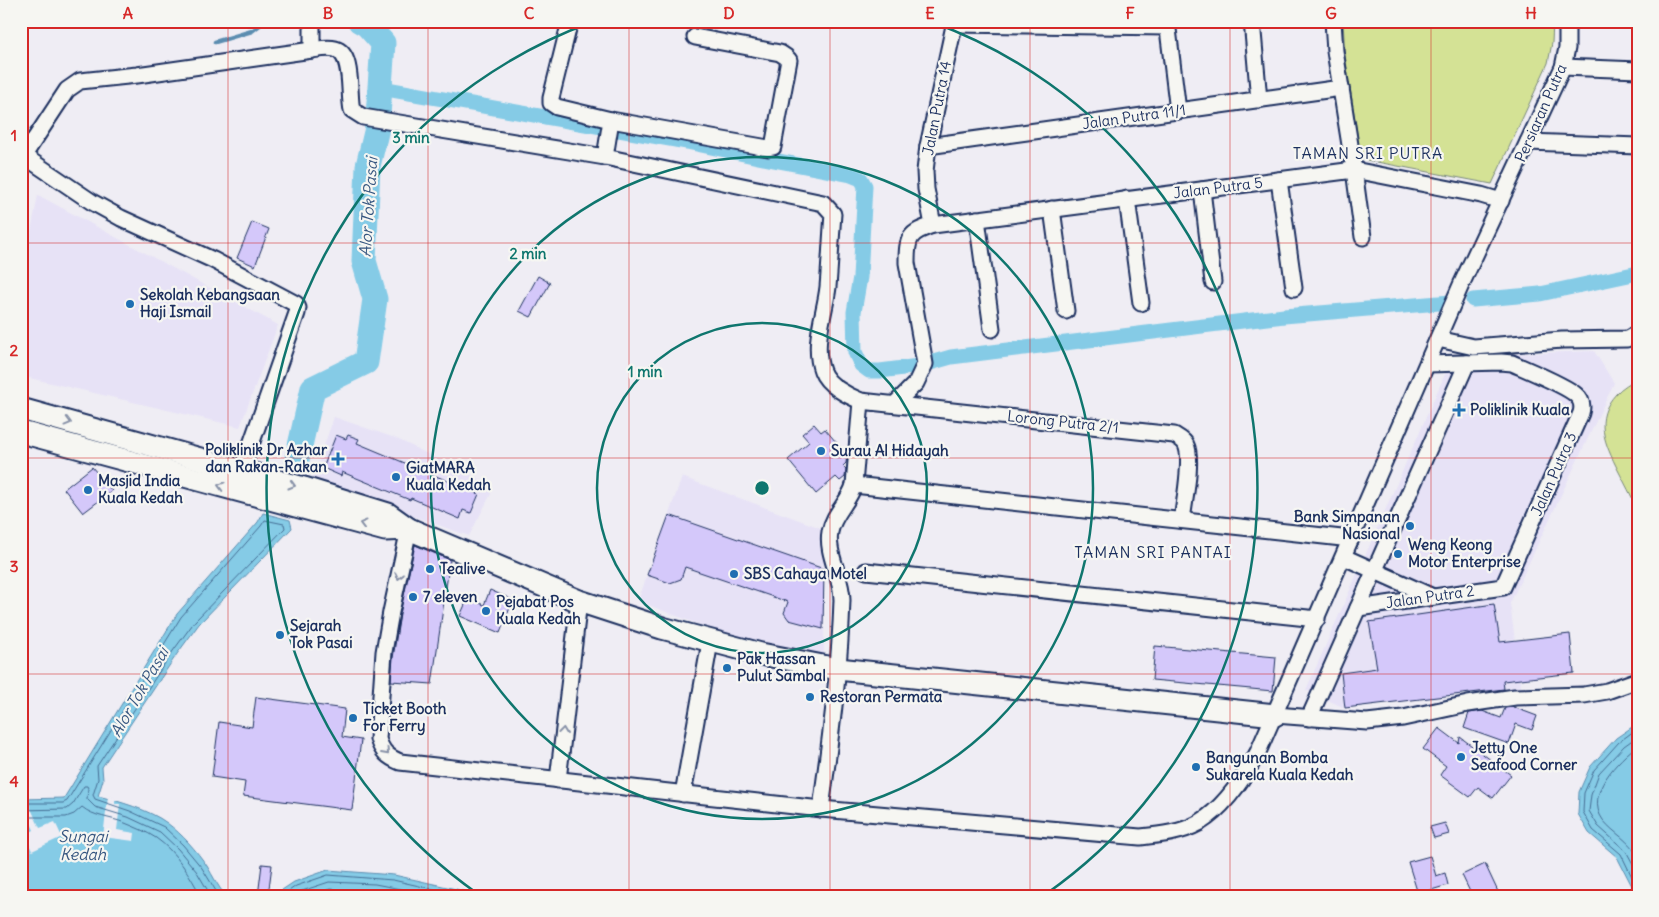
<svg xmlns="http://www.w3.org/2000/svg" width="1659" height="917" font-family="Delius,sans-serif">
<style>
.built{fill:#e7e2f6}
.green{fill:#d4e295;stroke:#78887a}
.water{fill:#85cbe6;stroke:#5b8db0}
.pier{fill:#efedf4}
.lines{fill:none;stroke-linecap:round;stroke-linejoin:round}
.shore{stroke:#456d94;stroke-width:1}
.stream{stroke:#5b8db0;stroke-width:4.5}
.canal{stroke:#85cbe6;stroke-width:15}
.river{stroke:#85cbe6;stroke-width:25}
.building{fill:#d4c8fa;stroke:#1b2f5e}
.minor-casing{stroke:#1b2f5e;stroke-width:19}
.secondary-casing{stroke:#1b2f5e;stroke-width:25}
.minor{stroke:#f6f6f2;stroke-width:15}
.secondary{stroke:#f6f6f2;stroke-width:21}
.oneway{stroke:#8892a8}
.grid{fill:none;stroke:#d62828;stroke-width:1;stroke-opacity:0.55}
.ring{fill:none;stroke:#0f766e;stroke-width:2.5}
.poi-dot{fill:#1f6fb2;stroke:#f6f6f2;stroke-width:2}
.labels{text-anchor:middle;stroke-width:4.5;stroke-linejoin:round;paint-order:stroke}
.street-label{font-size:15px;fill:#1b2f5e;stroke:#f6f6f2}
.poi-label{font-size:15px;font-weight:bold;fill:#1b2f5e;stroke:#f6f6f2;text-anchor:start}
.neighbourhood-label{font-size:16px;letter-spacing:1px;fill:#1b2f5e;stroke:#f6f6f2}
.water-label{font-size:16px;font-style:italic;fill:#365680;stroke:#f6f6f2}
.centre{fill:#0f766e;stroke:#f6f6f2;stroke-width:2.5}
.ring-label{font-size:15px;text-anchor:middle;font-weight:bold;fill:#0f766e;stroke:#f6f6f2;stroke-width:4.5;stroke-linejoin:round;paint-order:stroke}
.neatline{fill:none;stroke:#d62828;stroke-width:2}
.grid-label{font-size:16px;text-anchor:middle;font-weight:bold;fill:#d62828}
</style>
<rect width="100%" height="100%" fill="#efedf4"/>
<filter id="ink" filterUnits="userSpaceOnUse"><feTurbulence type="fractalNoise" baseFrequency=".02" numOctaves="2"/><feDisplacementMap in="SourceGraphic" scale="10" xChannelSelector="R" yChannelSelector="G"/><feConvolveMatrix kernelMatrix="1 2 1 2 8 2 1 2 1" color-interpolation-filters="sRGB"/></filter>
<g filter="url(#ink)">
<g class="built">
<polygon points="38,195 278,325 240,427 21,376 21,283"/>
<polygon points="1594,351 1614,383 1510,603 1521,687 1345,708 1306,690 1453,356"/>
<polygon points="334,417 395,438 487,483 491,494 469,536 312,480"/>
<polygon points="682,477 821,528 824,569 824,655 721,633 638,601"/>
</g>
<g class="green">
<polygon points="1343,21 1553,21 1552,43 1548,63 1492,184 1361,159 1345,55"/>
<path d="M1638,378V509C1631,496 1625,483 1618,470C1605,444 1593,419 1616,394C1622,387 1630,383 1638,378Z"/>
</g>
<g class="water">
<path d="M263,513L290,520L292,528L199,624L177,654L102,767L103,780L98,796C118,801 150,810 167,823C182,834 197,851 207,866C213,876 218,887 226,896H21V799L64,798L177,614L258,522Z"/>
<polygon points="1638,723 1638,896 1628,896 1632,886 1617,857 1589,833 1578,814 1579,792 1590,767 1616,738"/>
<polygon points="328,870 394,875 456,889 478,896 273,896 294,882"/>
</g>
<g class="pier">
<polygon points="108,796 115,798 115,804 120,804 117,830 135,833 134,841 103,837"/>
<polygon points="26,798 40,828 55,822 62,837 32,851 25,835 34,830 21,802 21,799"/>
</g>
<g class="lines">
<g class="shore">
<polyline points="1638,736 1624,746 1599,773 1591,795 1589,811 1598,826 1626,851 1638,873"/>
<path d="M1638,745C1618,760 1584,794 1603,820C1614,834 1629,839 1638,857"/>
<polyline points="21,803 63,803 67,801 181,617 261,526 265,520 284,524 285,528 195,621 173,651 97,766 98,779 93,795 95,799 130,811 164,827 183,845 202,868 219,896"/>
<polyline points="21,810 67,809 73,804 84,786 87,786 88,788 87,799 95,807 128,817 160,832 178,849 197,872 211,896"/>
<path d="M21,817H66L74,814L82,807C94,817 110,817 125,823C135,827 147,832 156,838C176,852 190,875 201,896"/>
<polyline points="282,896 296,886 328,875 393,880 463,896"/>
<polyline points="293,896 299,892 329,882 375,884 436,896"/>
<polyline points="309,896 330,889 374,892 400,896"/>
<polyline points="1634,896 1636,885 1621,854 1593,830 1583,812 1584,793 1594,770 1619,742 1638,728"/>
</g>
<polyline class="stream" points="215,42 252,31 265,21"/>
<g class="canal">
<polyline points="381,88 687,142 758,157 851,175 861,179 865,186 860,277 854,312 855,352 861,365 869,371 880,371 919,366"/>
<polyline points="1473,300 1540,294 1638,273"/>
<polyline points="930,363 951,357 1284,316 1451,302"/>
</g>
<g class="river">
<polyline points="360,21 367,25 383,43 378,116"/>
<polyline points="297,459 313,388 366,362 375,299 364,261 368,166 377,128"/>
</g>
</g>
<g class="building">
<polygon points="252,222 269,229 255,266 237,258"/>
<polygon points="538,276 550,283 531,317 519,311"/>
<polygon points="814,424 821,432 825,429 847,455 846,463 843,466 846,469 845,477 840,481 836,477 816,494 788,460 809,442 802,434"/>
<polygon points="336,435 346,439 348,435 359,439 357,443 479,494 471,513 463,510 460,519 411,498 410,500 342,472 341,476 323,468"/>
<polygon points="92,467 112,491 83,513 64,489"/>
<polygon points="669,515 824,569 823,629 789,620 784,613 788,602 685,567 681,579 670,583 647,575"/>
<polygon points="415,545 450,560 432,684 391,681 393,658 400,614"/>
<polygon points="490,590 513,600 500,633 460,616 468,598 484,605"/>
<polygon points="1494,604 1500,642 1570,634 1574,673 1503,681 1504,689 1345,708 1341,673 1377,668 1369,622"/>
<polygon points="1155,646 1276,657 1273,691 1152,680"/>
<polygon points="256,697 345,709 342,737 361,740 352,810 243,796 245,782 212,777 219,722 252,727"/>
<polygon points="1513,707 1537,716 1532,730 1516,724 1509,744 1464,728 1469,713 1482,711 1501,718 1505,708"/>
<polygon points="1439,728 1459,743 1460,737 1511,775 1493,798 1478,787 1470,797 1440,775 1446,766 1423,749"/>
<polygon points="1445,823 1449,834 1434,838 1430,827"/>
<polygon points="1430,856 1436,876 1445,873 1448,885 1418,894 1408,862"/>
<polygon points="262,864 272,865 268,896 258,896"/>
<polygon points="1485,864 1500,896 1472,896 1462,875"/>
</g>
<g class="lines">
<defs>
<g id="minor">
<polyline points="570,21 551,98 551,103 557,107 611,120 605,157"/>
<polyline points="1167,21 1178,111"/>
<polyline points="1252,21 1259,100"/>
<polyline points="1333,21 1335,51 1354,170 1363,237"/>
<polyline points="954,24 1167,27"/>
<polyline points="312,50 312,21"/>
<polyline points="1563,67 1638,70"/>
<polyline points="611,120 768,148 773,147 789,60 786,57 780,53 695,37"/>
<polyline points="1528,142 1638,146"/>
<polyline points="928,146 1341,88"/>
<polyline points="24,156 92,202 121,218 213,260 296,304 298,308 297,313 242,470"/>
<path d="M21,160L67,90L80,81L137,75L312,50C319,49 328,47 335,49C354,54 348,94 352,110L363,117L605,157L823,203L833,214C831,238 830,263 828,287C825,314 812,344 822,371C827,385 848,396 861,401L1174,435C1179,438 1184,440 1186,445C1193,459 1184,503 1182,520"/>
<polyline points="1279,180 1294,288"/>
<polyline points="1202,190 1213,282"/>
<polyline points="1127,199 1141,303"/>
<polyline points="1052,209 1066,311"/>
<polyline points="977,219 992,329"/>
<polyline points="933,225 926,189 925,171 928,146 955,21"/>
<polyline points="1438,339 1474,347 1562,340 1627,339 1638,333"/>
<path d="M895,404L916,383L925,364L907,263C907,237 909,233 933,225L1354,170L1481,195L1501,201"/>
<polyline points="854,485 1351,539"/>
<path d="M409,529L391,612L384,652L378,739C382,752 388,757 400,762L821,809L1140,837C1160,835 1181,833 1199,823C1225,807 1244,778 1258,752L1461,285L1563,67L1567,48V21"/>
<polyline points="1344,557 1433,597"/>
<polyline points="866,571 1317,619"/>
<path d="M1358,608L1503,587L1581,413C1583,406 1582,400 1576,395C1567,386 1525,369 1512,363L1501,362L1427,364"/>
<polyline points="1275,715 1367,722 1403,718 1468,704 1515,697 1584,695 1607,691 1638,680"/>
<polyline points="1309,718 1467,363"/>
<polyline points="558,780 579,601"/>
<polyline points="683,794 710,642"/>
<path d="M821,809C830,740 840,670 842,600C842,577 826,553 830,532C833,514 849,502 854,485L861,401"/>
</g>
<g id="secondary">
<polyline points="21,409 304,488 388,514 409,529 579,601 662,628 761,654 838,669 1275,715"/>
<polyline points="21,432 385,530 409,529"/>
</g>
</defs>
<use href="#minor" class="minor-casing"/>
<use href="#secondary" class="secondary-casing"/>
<use href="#minor" class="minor"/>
<use href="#secondary" class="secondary"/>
</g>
<defs><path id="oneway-chevron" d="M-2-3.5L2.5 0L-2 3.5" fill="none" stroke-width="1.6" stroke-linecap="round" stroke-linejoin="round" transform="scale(1.25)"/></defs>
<g class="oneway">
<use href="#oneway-chevron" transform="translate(68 422) rotate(15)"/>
<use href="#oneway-chevron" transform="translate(292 485) rotate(16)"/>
<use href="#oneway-chevron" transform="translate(221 486) rotate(-165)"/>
<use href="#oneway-chevron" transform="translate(363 524) rotate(-165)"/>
<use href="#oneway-chevron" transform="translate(399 576) rotate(102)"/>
<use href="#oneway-chevron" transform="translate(563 731) rotate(-83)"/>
<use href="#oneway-chevron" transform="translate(386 752) rotate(48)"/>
</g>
</g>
<path class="grid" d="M228,21V896M428,21V896M629,21V896M830,21V896M1030,21V896M1230,21V896M1431,21V896M21,243H1638M21,458H1638M21,674H1638"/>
<g class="ring">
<circle cx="762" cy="488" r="165"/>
<circle cx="762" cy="488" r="331"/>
<path d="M478 894A496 496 0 0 1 592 22M932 22A496 496 0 0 1 1046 894"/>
</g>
<g class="poi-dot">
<circle cx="130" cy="304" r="5"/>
<path d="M1456.5 402.5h5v5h5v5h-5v5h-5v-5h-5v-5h5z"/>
<circle cx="821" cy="451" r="5"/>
<path d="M335.5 451.5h5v5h5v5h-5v5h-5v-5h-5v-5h5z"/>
<circle cx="396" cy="477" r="5"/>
<circle cx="88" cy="490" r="5"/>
<circle cx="1410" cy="526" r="5"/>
<circle cx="1398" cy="554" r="5"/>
<circle cx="430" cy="569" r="5"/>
<circle cx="734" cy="574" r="5"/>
<circle cx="413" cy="597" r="5"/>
<circle cx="486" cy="611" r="5"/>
<circle cx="280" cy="635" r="5"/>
<circle cx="727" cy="668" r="5"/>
<circle cx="810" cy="697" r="5"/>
<circle cx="353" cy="718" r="5"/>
<circle cx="1461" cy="757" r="5"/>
<circle cx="1196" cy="767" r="5"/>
</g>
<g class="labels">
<g class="street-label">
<text transform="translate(937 108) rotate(-79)" y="5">Jalan Putra 14</text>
<text transform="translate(1541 113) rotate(-66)" y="5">Persiaran Putra</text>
<text transform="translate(1134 117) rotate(-8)" y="5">Jalan Putra 11/1</text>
<text transform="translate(1218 188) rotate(-7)" y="5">Jalan Putra 5</text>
<text transform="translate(1063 422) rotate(6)" y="5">Lorong Putra 2/1</text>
<text transform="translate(1554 474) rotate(-66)" y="5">Jalan Putra 3</text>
<text transform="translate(1430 597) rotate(-8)" y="5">Jalan Putra 2</text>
</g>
<g class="poi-label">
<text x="140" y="300">Sekolah Kebangsaan<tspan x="140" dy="17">Haji Ismail</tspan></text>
<text x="1470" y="415">Poliklinik Kuala</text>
<text x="327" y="455" text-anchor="end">Poliklinik Dr Azhar<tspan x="327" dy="17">dan Rakan-Rakan</tspan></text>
<text x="831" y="456">Surau Al Hidayah</text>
<text x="406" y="473">GiatMARA<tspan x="406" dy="17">Kuala Kedah</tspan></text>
<text x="98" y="486">Masjid India<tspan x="98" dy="17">Kuala Kedah</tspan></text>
<text x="1400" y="522" text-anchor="end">Bank Simpanan<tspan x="1400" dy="17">Nasional</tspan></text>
<text x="1408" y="550">Weng Keong<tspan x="1408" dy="17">Motor Enterprise</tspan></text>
<text x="440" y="574">Tealive</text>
<text x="744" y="579">SBS Cahaya Motel</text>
<text x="423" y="602">7 eleven</text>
<text x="496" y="607">Pejabat Pos<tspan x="496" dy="17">Kuala Kedah</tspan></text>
<text x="290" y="631">Sejarah<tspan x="290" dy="17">Tok Pasai</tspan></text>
<text x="737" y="664">Pak Hassan<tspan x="737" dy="17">Pulut Sambal</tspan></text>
<text x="820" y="702">Restoran Permata</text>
<text x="363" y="714">Ticket Booth<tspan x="363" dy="17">For Ferry</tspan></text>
<text x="1471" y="753">Jetty One<tspan x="1471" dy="17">Seafood Corner</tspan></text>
<text x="1206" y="763">Bangunan Bomba<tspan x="1206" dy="17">Sukarela Kuala Kedah</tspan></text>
</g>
<g class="neighbourhood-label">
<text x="1368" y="159">TAMAN SRI PUTRA</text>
<text x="1153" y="558">TAMAN SRI PANTAI</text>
</g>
<g class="water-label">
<text transform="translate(368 207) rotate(-86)" y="6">Alor Tok Pasai</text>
<text transform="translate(139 692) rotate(-60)" y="6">Alor Tok Pasai</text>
<text x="83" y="842">Sungai<tspan x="83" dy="18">Kedah</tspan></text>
</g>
</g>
<circle cx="762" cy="488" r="8" class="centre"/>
<g class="ring-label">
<text x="411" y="143">3 min</text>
<text x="528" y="259">2 min</text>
<text x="645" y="377">1 min</text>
</g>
<rect width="1659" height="917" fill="none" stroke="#f6f6f2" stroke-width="55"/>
<rect x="28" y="28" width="1604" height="862" class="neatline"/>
<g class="grid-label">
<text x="128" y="19">A</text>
<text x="328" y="19">B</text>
<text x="529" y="19">C</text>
<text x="729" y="19">D</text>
<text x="930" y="19">E</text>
<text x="1130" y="19">F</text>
<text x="1331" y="19">G</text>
<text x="1531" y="19">H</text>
<text x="14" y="141">1</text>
<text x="14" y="356">2</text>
<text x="14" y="572">3</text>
<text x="14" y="787">4</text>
</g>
</svg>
